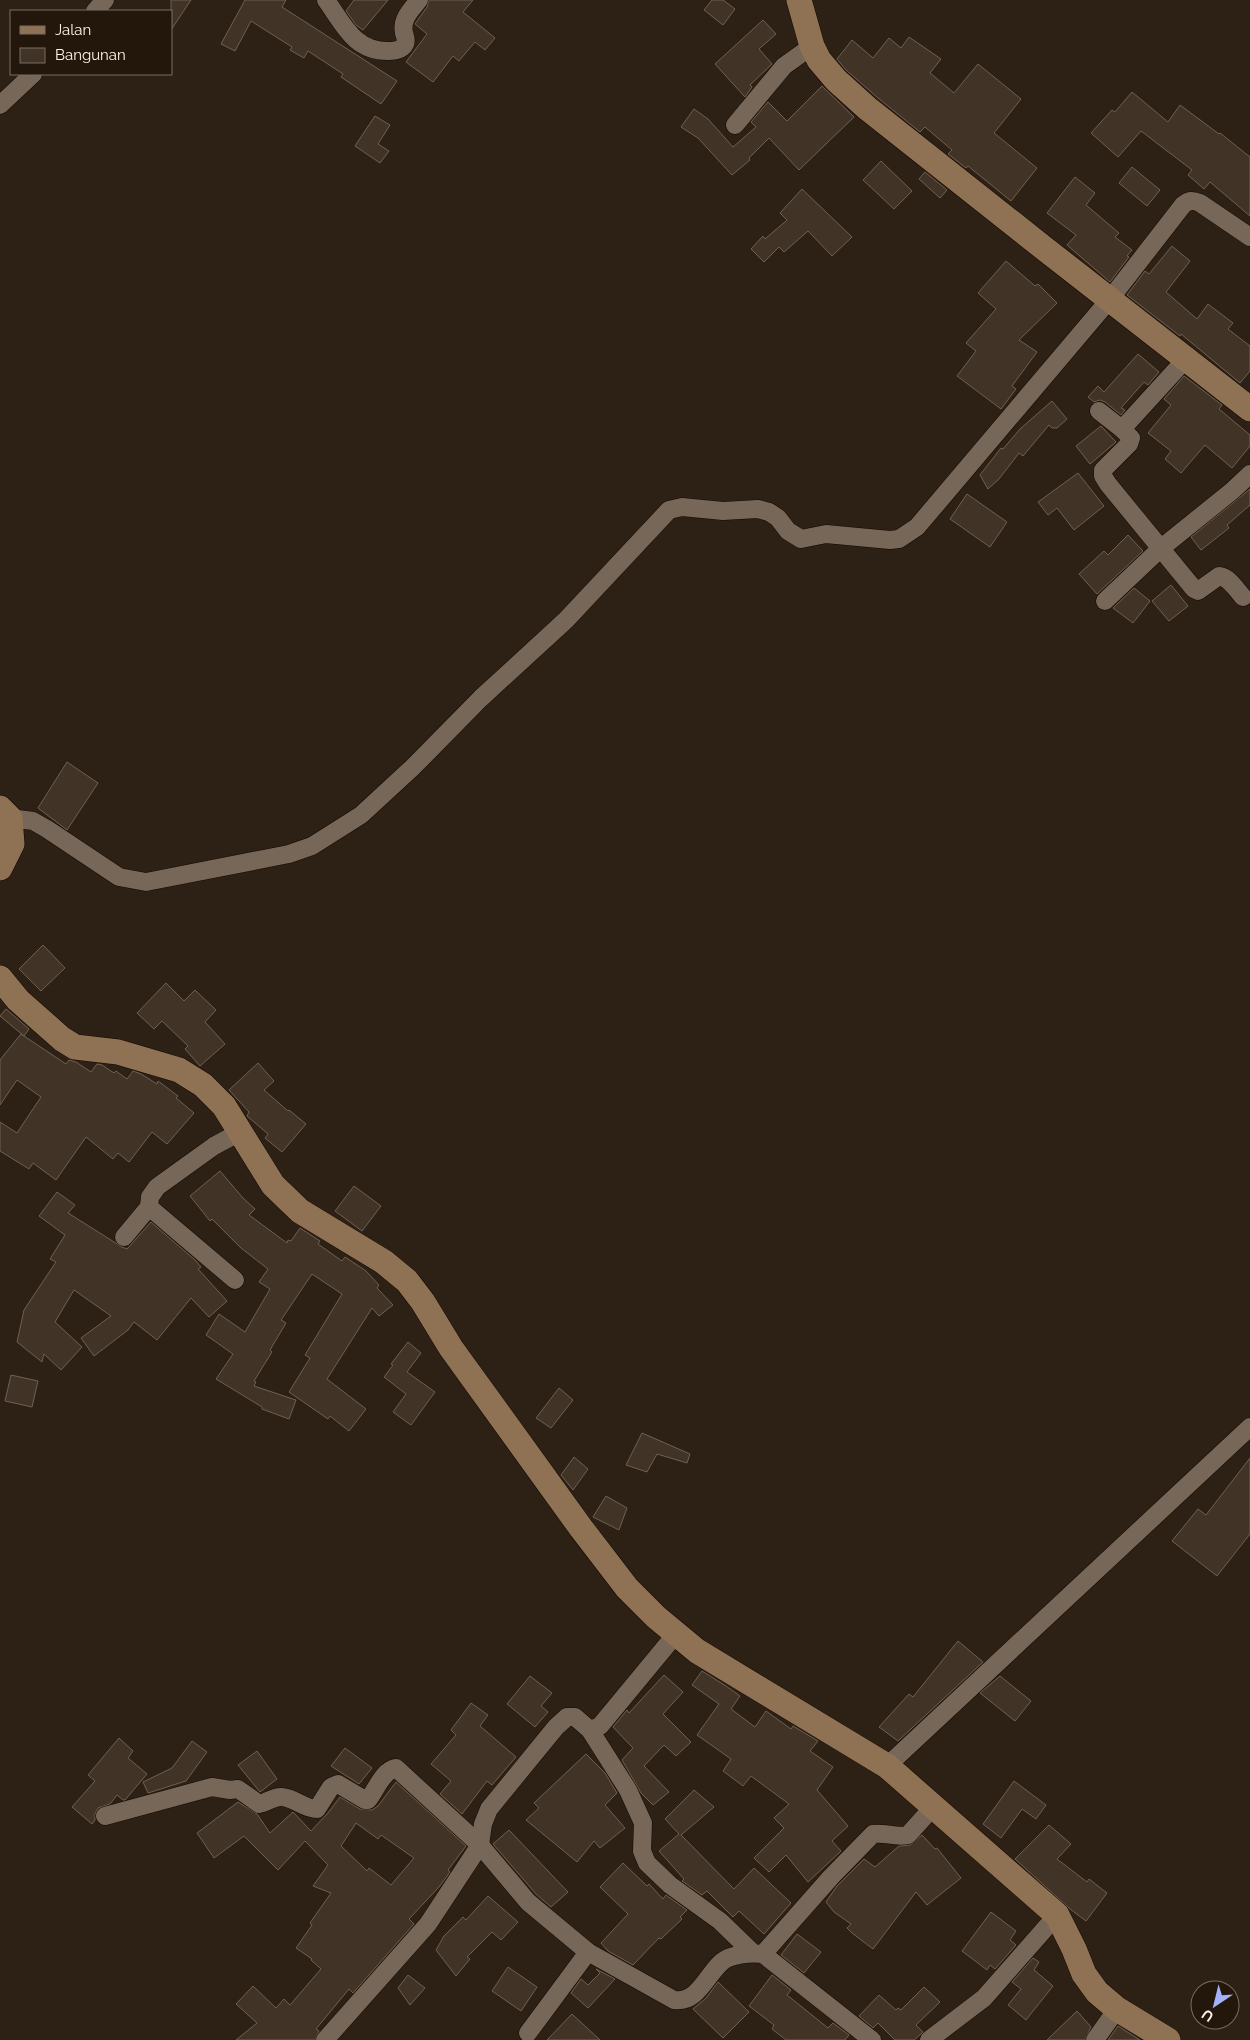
<svg xmlns="http://www.w3.org/2000/svg" width="1250" height="2040" font-family="Raleway,sans-serif">
<style>
.building{fill:#413427;stroke:#6f6052;fill-rule:evenodd}
.lines{fill:none;stroke-linecap:round;stroke-linejoin:round}
.street-casing{stroke:#150902;stroke-width:19}
.secondary-casing{stroke:#150902;stroke-width:26}
.street{stroke:#766759;stroke-width:18}
.secondary{stroke:#8f7154;stroke-width:25}
</style>
<rect width="100%" height="100%" fill="#2d2014"/>
<g class="building">
<polygon points="171,0 191,0 171,30"/>
<polygon points="245,0 286,0 282,7 397,81 381,104 341,77 343,74 308,51 304,58 290,50 292,47 251,21 235,51 221,44"/>
<polygon points="354,0 388,0 363,30 356,25 346,11"/>
<polygon points="429,0 473,0 463,12 495,38 485,50 475,42 459,61 453,56 433,82 406,62 427,34 415,24 427,7"/>
<polygon points="712,0 723,0 735,9 723,25 704,10"/>
<polygon points="763,20 776,34 759,49 772,64 750,85 752,87 745,97 715,64"/>
<polygon points="909,37 941,59 930,73 954,93 978,64 1021,99 994,133 1037,168 1011,201 968,166 966,168 948,154 952,150 925,127 920,132 878,98 846,70 837,59 852,40 873,58 889,38 901,48"/>
<polygon points="822,86 854,117 799,170 769,138 749,158 750,160 732,175 698,138 681,127 694,109 708,119 733,147 756,127 751,122 768,102 787,121"/>
<polygon points="1132,92 1168,122 1180,105 1219,134 1220,133 1250,157 1250,216 1210,182 1204,189 1188,175 1192,170 1141,131 1118,157 1091,133 1112,110 1115,112"/>
<polygon points="375,116 390,125 378,144 389,151 380,163 355,146"/>
<polygon points="881,161 912,191 894,209 863,180"/>
<polygon points="1132,167 1160,190 1147,206 1119,183"/>
<polygon points="925,172 947,190 940,198 919,179"/>
<polygon points="1075,177 1095,193 1086,205 1119,233 1115,237 1132,250 1127,256 1129,257 1110,282 1067,245 1076,235 1047,213"/>
<polygon points="802,189 852,237 832,256 808,231 784,252 779,247 764,262 751,249 763,236 765,239 787,220 780,213"/>
<polygon points="1172,246 1190,261 1166,292 1197,319 1208,304 1233,323 1228,329 1250,346 1250,371 1240,383 1181,334 1180,336 1127,295 1145,271 1149,274"/>
<polygon points="1006,261 1035,286 1038,284 1057,303 1019,340 1037,352 1012,386 1016,389 1001,409 957,376 976,351 966,343 996,309 978,293"/>
<polygon points="1138,354 1159,372 1148,385 1144,382 1121,408 1125,410 1121,415 1105,402 1100,400 1094,402 1088,397 1098,386 1104,392"/>
<polygon points="1184,376 1222,405 1219,409 1250,435 1250,446 1232,468 1205,445 1181,473 1165,459 1171,451 1148,433 1171,405 1164,399"/>
<polygon points="1052,401 1067,419 1057,428 1052,428 1049,425 1023,456 1019,453 999,479 988,489 980,475 1001,448 1003,449 1020,429"/>
<polygon points="1101,426 1116,442 1090,464 1076,446"/>
<polygon points="1078,473 1104,506 1074,530 1057,508 1048,515 1038,502"/>
<polygon points="1250,489 1250,505 1227,525 1229,528 1201,550 1191,537"/>
<polygon points="967,494 1007,522 990,547 950,519"/>
<polygon points="1128,535 1143,551 1097,594 1079,574 1104,551 1108,555"/>
<polygon points="1171,585 1188,606 1169,621 1152,601"/>
<polygon points="1134,588 1150,601 1133,623 1113,608"/>
<polygon points="67,762 98,783 67,830 38,808"/>
<polygon points="43,945 65,968 41,991 19,969"/>
<polygon points="166,983 184,1001 195,990 216,1010 205,1022 225,1044 200,1066 185,1049 188,1046 162,1021 154,1029 137,1013"/>
<polygon points="6,1009 29,1029 24,1036 66,1064 69,1060 76,1062 91,1072 97,1064 102,1065 114,1073 116,1071 127,1079 133,1071 141,1074 157,1084 158,1081 178,1096 176,1098 194,1113 167,1144 152,1132 129,1162 118,1153 113,1159 86,1137 56,1180 33,1163 29,1169 0,1151 0,1122 17,1133 41,1097 17,1080 0,1105 0,1060 21,1034 24,1036 0,1016"/>
<polygon points="258,1063 274,1081 264,1090 288,1111 289,1110 306,1124 282,1152 265,1138 268,1134 247,1116 249,1112 229,1090"/>
<polygon points="220,1171 243,1198 255,1209 249,1215 287,1243 288,1240 291,1241 300,1228 320,1241 318,1244 342,1261 345,1257 366,1271 379,1285 377,1288 393,1305 379,1316 372,1308 327,1379 366,1409 349,1431 330,1416 328,1419 289,1392 310,1358 305,1355 342,1294 312,1274 281,1320 286,1323 270,1350 272,1352 254,1381 256,1382 254,1386 296,1400 289,1419 262,1409 262,1407 216,1379 233,1354 206,1335 219,1314 245,1332 270,1289 259,1282 268,1269 241,1248 212,1219 210,1221 190,1196"/>
<polygon points="354,1186 381,1206 362,1231 335,1211"/>
<polygon points="57,1192 75,1205 68,1213 122,1247 127,1249 151,1222 195,1260 201,1267 198,1269 227,1301 209,1317 191,1298 157,1340 134,1322 128,1330 94,1356 81,1338 111,1316 74,1290 55,1322 82,1347 61,1370 44,1354 42,1362 17,1342 24,1310 56,1262 50,1259 65,1235 39,1216"/>
<polygon points="408,1342 421,1353 407,1372 435,1392 411,1425 393,1412 406,1394 384,1377 393,1365 391,1364"/>
<polygon points="11,1375 38,1381 32,1407 5,1401"/>
<polygon points="559,1388 573,1400 551,1428 536,1418"/>
<polygon points="642,1433 690,1454 687,1463 657,1454 647,1472 626,1465"/>
<polygon points="574,1457 588,1469 573,1490 561,1475"/>
<polygon points="1250,1458 1250,1534 1217,1576 1172,1541 1198,1509 1206,1515"/>
<polygon points="606,1496 627,1508 619,1530 593,1517"/>
<polygon points="958,1641 983,1662 898,1741 879,1727 909,1694 913,1697"/>
<polygon points="702,1671 726,1686 740,1696 731,1709 755,1727 766,1711 791,1729 793,1726 818,1741 810,1751 833,1767 817,1790 848,1826 832,1841 841,1851 808,1882 786,1855 769,1872 754,1858 784,1828 774,1818 789,1804 751,1776 743,1786 723,1771 731,1759 697,1735 719,1704 692,1685"/>
<polygon points="664,1675 683,1692 663,1714 691,1742 676,1756 664,1745 644,1766 669,1792 653,1805 641,1793 622,1760 633,1748 613,1727 627,1710 629,1713"/>
<polygon points="530,1676 552,1693 541,1706 548,1712 535,1727 507,1704"/>
<polygon points="1000,1676 1031,1701 1015,1721 980,1693"/>
<polygon points="471,1703 488,1715 480,1726 516,1757 492,1785 487,1781 462,1814 440,1794 451,1781 431,1764 456,1735 451,1730"/>
<polygon points="119,1738 133,1751 128,1758 147,1774 125,1800 123,1800 117,1795 110,1804 98,1808 95,1814 95,1820 92,1824 72,1807 95,1781 88,1775"/>
<polygon points="192,1741 207,1752 186,1781 148,1793 143,1782 172,1768"/>
<polygon points="345,1748 372,1768 359,1784 331,1766"/>
<polygon points="257,1751 277,1779 260,1792 238,1765"/>
<polygon points="586,1754 605,1773 617,1793 605,1805 625,1828 600,1848 594,1841 577,1862 526,1820 539,1808 534,1803"/>
<polygon points="1014,1781 1046,1805 1036,1819 1022,1809 1001,1838 983,1824"/>
<path d="M396,1782L466,1846L448,1870L450,1872L439,1887L409,1919L414,1924L353,1993L349,1989L316,2029L319,2031L315,2040H236L257,2023L236,2004L253,1986L276,2008L284,1999L290,2005L321,1969L311,1960L312,1959L296,1948L312,1925L310,1923L331,1893L313,1886L328,1865L305,1841L278,1870L244,1836L214,1858L197,1833L238,1802L257,1814L270,1833L293,1812L311,1831L328,1813L340,1797L360,1809L372,1810L378,1806ZM356,1823L378,1839L381,1835L414,1858L391,1885L369,1868L367,1871L341,1846Z"/>
<polygon points="694,1790 714,1807 681,1835 734,1889 754,1868 791,1903 764,1934 739,1911 733,1917 707,1891 702,1895 682,1881 684,1879 659,1851 679,1834 665,1819"/>
<polygon points="1049,1825 1071,1844 1057,1859 1087,1882 1089,1879 1107,1893 1086,1921 1070,1909 1015,1859"/>
<polygon points="509,1830 568,1892 551,1907 536,1894 493,1844"/>
<polygon points="922,1835 935,1849 937,1848 961,1878 927,1905 916,1892 873,1949 852,1933 847,1928 851,1924 834,1912 826,1902 837,1886 864,1859 875,1867 899,1846 910,1845"/>
<polygon points="623,1863 647,1886 649,1884 663,1899 666,1895 687,1910 680,1917 682,1919 661,1939 659,1938 633,1965 608,1951 601,1943 628,1914 600,1887"/>
<polygon points="488,1896 518,1922 501,1940 492,1932 467,1957 470,1959 456,1976 436,1950 444,1936 463,1917 466,1920"/>
<polygon points="991,1912 1016,1931 1010,1940 1016,1945 995,1969 990,1965 987,1970 962,1951"/>
<polygon points="797,1934 821,1952 804,1973 781,1955"/>
<polygon points="1033,1958 1039,1962 1034,1970 1053,1986 1026,2020 1008,2005 1021,1989 1012,1982"/>
<polygon points="508,1967 537,1987 521,2011 492,1991"/>
<polygon points="596,1969 615,1979 588,2008 571,1993 581,1979 588,1985 600,1973"/>
<polygon points="408,1975 425,1988 410,2005 398,1988"/>
<polygon points="772,1975 791,1990 787,1995 828,2028 833,2023 849,2035 845,2040 786,2040 772,2029 774,2025 749,2006"/>
<polygon points="718,1982 749,2012 723,2038 693,2009 706,1998"/>
<polygon points="924,1987 940,2002 916,2025 923,2032 914,2040 895,2040 878,2023 873,2028 859,2016 879,1995 896,2010 898,2008 901,2010"/>
<polygon points="1077,2011 1091,2027 1085,2040 1047,2040"/>
<polygon points="572,2014 600,2040 547,2040"/>
<polygon points="1118,2026 1140,2040 1108,2040"/>
</g>
<g class="lines">
<defs>
<g id="street">
<path d="M326,0C344,25 354,51 388,51C394,51 402,50 405,44C407,40 405,37 404,33C401,19 411,10 419,0"/>
<polyline points="95,11 105,0"/>
<polyline points="0,105 33,74"/>
<polyline points="735,125 784,66 812,46"/>
<path d="M1099,411L1122,429L1131,438L1129,444L1103,470V476L1108,484L1194,589L1198,591L1219,576C1229,577 1236,589 1243,597"/>
<polyline points="1122,429 1185,360"/>
<polyline points="1105,601 1160,549 1232,491 1250,474"/>
<path d="M10,818L33,821L47,829L119,877L146,882L289,854L312,846L361,815L412,768L481,698L566,620L669,510L682,507L723,511L758,509L769,512L778,518L788,531L801,539L826,534L890,540L899,539L917,527L1110,299L1183,205C1189,200 1193,200 1200,203L1250,237"/>
<polyline points="149,1207 235,1280"/>
<polyline points="124,1237 149,1207 150,1197 157,1187 214,1146 240,1132"/>
<polyline points="590,1730 628,1790 643,1823 642,1851 647,1863 670,1885 720,1921 753,1953"/>
<polyline points="887,1766 1250,1427"/>
<path d="M105,1816L212,1787L230,1790L238,1789L259,1804C267,1803 274,1796 282,1797C295,1798 304,1809 317,1809L331,1787L338,1784L365,1800H368C376,1790 383,1770 396,1768L480,1845L528,1902L588,1952L674,2000C701,2004 709,1966 728,1958C739,1954 752,1953 763,1954L872,2040"/>
<path d="M763,1954L831,1877L873,1834C885,1832 896,1838 908,1835L934,1806"/>
<polyline points="528,2033 588,1952"/>
<polyline points="325,2040 428,1924 480,1845 483,1824 489,1809 556,1727 567,1717 575,1717 590,1730 600,1726 676,1634"/>
<polyline points="929,2040 984,1998 1057,1915"/>
<polyline points="1095,2040 1117,2009"/>
</g>
<g id="secondary">
<polyline points="799,0 812,46 819,60 836,80 867,108 1045,249 1250,409"/>
<polyline points="0,808 10,818 12,844 0,868"/>
<polyline points="0,978 18,1000 62,1039 75,1047 118,1052 179,1070 203,1085 224,1106 273,1185 300,1211 384,1262 407,1281 423,1302 451,1348 581,1528 627,1588 656,1617 697,1651 887,1766 1057,1915 1074,1949 1084,1974 1097,1992 1117,2009 1168,2040"/>
</g>
</defs>
<use href="#street" class="street-casing"/>
<use href="#secondary" class="secondary-casing"/>
<use href="#street" class="street"/>
<use href="#secondary" class="secondary"/>
</g>
<rect x="10" y="10" width="162" height="65" fill="#23160b" stroke="#7a6e65"/>
<rect x="20" y="26" width="25" height="8" fill="#8f7154" stroke="#7a6e65"/>
<text x="55" y="35" font-size="15" fill="#fcf3eb">Jalan</text>
<rect x="20" y="48" width="25" height="15" fill="#413427" stroke="#7a6e65"/>
<text x="55" y="60" font-size="15" fill="#fcf3eb">Bangunan</text>
<g transform="translate(1215 2005) rotate(215)"><circle r="24" fill="#23160b" stroke="#7a6e65"/>
<path d="M0-4L9 19L0 12L-9 19Z" fill="#a2b2fd"/>
<text y="-8" font-size="14" font-weight="bold" text-anchor="middle" fill="#fcf3eb">U</text>
</g>
</svg>
